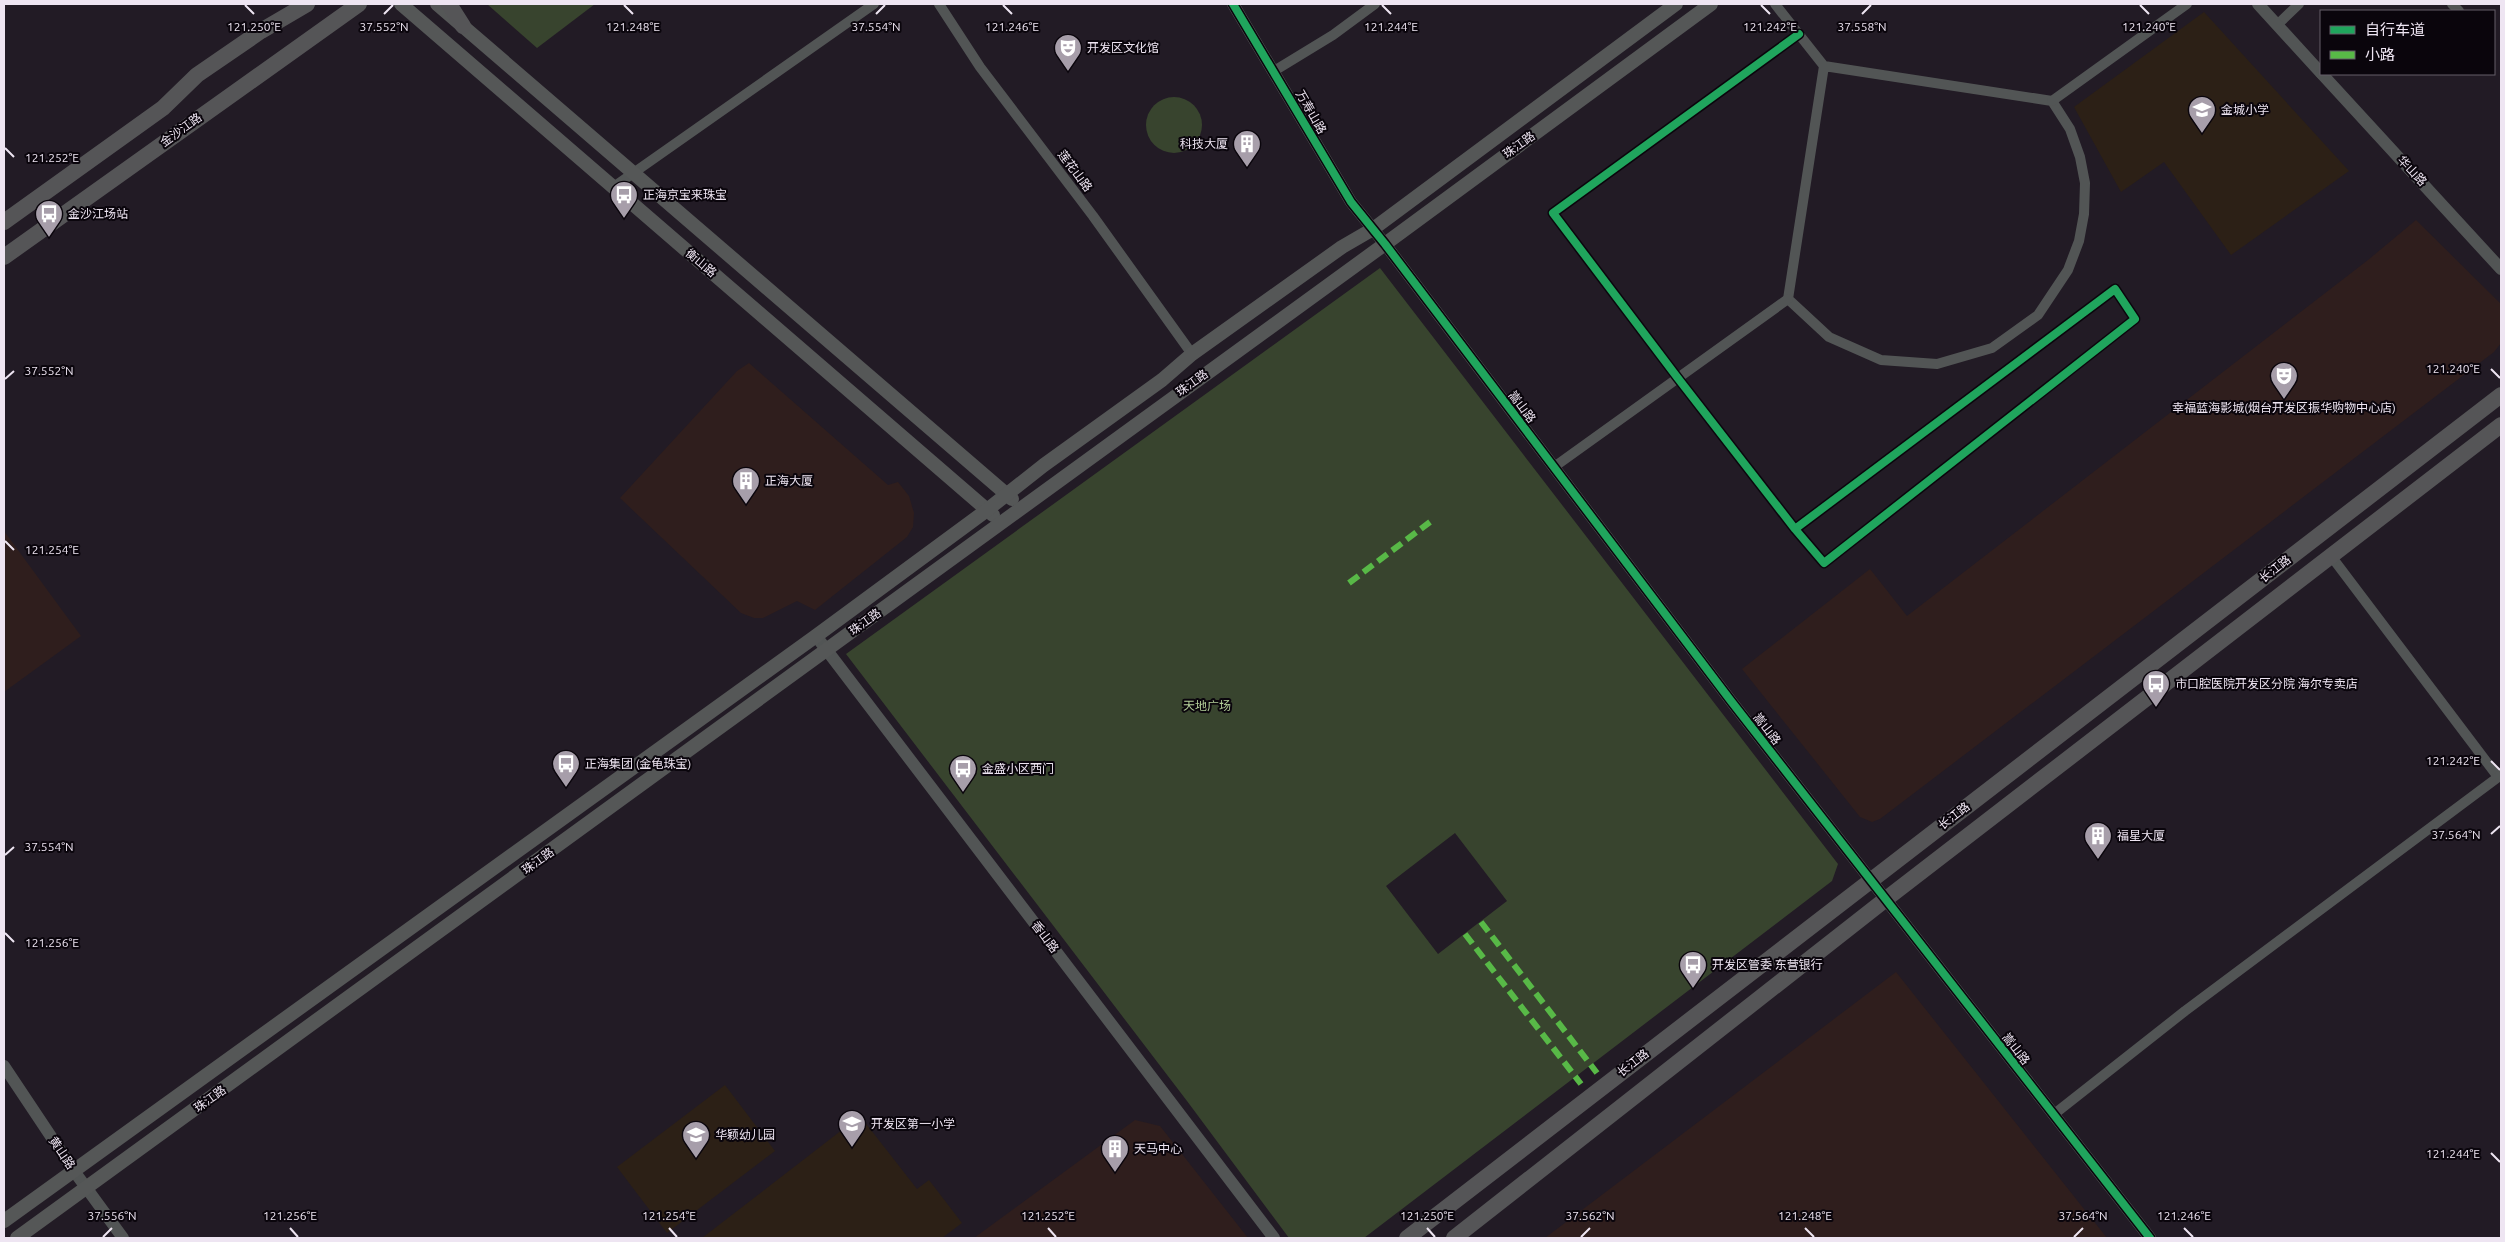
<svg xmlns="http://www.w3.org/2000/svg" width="2505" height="1242" font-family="Ubuntu,'Noto Sans SC',sans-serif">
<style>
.commercial{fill:#2f1e1d}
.education{fill:#2c2016}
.green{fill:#38442e;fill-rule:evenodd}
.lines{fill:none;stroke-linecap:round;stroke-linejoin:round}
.minor{stroke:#525555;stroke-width:10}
.tertiary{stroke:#525555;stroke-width:12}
.secondary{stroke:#555757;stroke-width:14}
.primary{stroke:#555557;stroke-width:16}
.quiet{stroke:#58b947;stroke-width:6;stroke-dasharray:12 6;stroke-linecap:butt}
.cycleway-casing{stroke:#0a050c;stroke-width:11}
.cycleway{stroke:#20a55d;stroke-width:8}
.ticks{fill:none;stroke:#eee5f2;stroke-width:2}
.labels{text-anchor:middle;stroke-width:4;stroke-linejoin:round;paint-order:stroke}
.poi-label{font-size:12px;fill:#eee5f2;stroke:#0a050c;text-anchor:start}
.street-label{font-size:12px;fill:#eee5f2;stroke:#0a050c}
.park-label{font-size:12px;fill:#b4d09a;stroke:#0a050c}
.ticks-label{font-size:12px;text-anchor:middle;fill:#eee5f2;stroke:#0a050c;stroke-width:4;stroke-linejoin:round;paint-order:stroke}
</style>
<rect width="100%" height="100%" fill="#221b25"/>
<g class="commercial">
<polygon points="2416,220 2501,304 2501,343 2494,352 1880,819 1872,822 1860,817 1742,669 1870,569 1907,616 2368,260"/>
<polygon points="749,363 888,485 898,482 909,496 914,513 913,527 907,537 815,610 797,601 763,618 754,618 741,613 620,498 737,371"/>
<polygon points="4,531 81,636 4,692"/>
<polygon points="1896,972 2107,1238 1545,1238"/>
<polygon points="1135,1120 1160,1126 1248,1238 974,1238"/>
</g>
<g class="education">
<polygon points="2204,12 2349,171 2231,255 2164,162 2121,192 2074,107"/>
<polygon points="725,1085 775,1151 667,1233 617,1167"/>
<polygon points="860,1116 917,1189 929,1180 962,1223 942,1238 702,1238"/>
</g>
<g class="green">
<polygon points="487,4 595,4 537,48"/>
<circle cx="1174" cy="125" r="28"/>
<path d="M1380,268L1838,864L1832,881L1364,1238H1289L1187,1101L846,654ZM1455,833L1507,901L1438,954L1386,886Z"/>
</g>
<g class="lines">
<g class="minor">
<polyline points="939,4 980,67 1093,216 1192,354"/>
<polyline points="1775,4 1824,66 2052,101 2070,129 2080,157 2085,183 2084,214 2079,241 2068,270 2038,315 1992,348 1937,364 1881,360 1829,337 1788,299 1824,66"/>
<polyline points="2452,4 2459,11"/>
<polyline points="2277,25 2299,4"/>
<polyline points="1274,71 1333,35 1375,4"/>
<polyline points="2052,101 2187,4"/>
<polyline points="612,188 874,4"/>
<polyline points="1554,467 1788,299"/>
<polyline points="1795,529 1824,563 2135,319 2115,289 1795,529 1677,377 1553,213 1799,34"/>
<polyline points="2331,556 2498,777"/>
<polyline points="2053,1115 2185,1011 2501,775"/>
</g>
<g class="tertiary">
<polyline points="1233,4 1351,202 1385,244 1731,701 2150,1238"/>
<polyline points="2258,4 2321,73"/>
<polyline points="2322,74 2501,269"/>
<polyline points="816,636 1274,1238"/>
<polyline points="4,1066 74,1171 123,1238"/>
</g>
<g class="secondary">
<polyline points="401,4 993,515"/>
<polyline points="437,4 1012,499"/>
<polyline points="4,1221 816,636 987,510 1044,465 1162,380 1192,354 1342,247 1373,229 1676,4"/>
<polyline points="17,1238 1385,244 1711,4"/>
</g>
<g class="primary">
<polyline points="449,4 463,26"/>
<polyline points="4,222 163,108 197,75 261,31 307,4"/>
<polyline points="4,257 359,4"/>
<polyline points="1407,1238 2501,395"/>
<polyline points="1454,1238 1886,899 2501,425"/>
</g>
<g class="quiet">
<polyline points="1349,583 1430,522"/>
<polyline points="1481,922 1597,1073"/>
<polyline points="1465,934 1581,1084"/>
</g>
<defs>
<g id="cycleway">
<polyline points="1233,4 1351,202 1385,244 1731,701 2150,1238"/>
<polyline points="1795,529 1824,563 2135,319 2115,289 1795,529 1677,377 1553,213 1799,34"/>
</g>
</defs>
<use href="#cycleway" class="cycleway-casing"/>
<use href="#cycleway" class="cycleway"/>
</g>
<path class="ticks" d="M245,5L254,14M624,5L633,14M1003,5L1012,14M1382,5L1391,14M1761,5L1770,14M2140,5L2149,14M384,14L393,5M876,14L885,5M1862,14L1871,5M5,148L14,157M2491,369L2500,378M5,379L14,371M5,541L14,550M2491,761L2500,770M2491,834L2500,826M5,855L14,847M5,933L14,942M2491,1153L2500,1162M290,1228L298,1237M669,1228L677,1237M1048,1228L1056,1237M1427,1228L1435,1237M1805,1228L1814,1237M2184,1228L2193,1237M103,1237L112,1228M1581,1237L1590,1228M2074,1237L2083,1228"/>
<defs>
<symbol id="theatre-pin" viewBox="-11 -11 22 30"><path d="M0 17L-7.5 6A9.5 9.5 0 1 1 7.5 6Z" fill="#a79eaa" stroke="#0a050c"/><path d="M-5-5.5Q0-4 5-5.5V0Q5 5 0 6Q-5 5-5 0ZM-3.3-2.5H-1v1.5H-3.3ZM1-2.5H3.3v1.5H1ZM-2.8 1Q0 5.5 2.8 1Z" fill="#fff"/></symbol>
<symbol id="school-pin" viewBox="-11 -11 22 30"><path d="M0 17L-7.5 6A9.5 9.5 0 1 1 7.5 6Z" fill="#a79eaa" stroke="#0a050c"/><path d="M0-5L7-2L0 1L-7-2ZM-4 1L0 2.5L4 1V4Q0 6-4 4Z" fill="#fff"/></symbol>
<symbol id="building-pin" viewBox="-11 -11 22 30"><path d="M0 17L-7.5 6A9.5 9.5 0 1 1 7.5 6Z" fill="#a79eaa" stroke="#0a050c"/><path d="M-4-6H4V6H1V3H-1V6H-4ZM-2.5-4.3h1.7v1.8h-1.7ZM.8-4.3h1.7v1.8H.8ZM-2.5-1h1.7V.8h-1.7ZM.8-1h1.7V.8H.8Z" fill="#fff"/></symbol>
<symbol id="bus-pin" viewBox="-11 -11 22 30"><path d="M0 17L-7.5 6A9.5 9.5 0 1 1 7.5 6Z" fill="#a79eaa" stroke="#0a050c"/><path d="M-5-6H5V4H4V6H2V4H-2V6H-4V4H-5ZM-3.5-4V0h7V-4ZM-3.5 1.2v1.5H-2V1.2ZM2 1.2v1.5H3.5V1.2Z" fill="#fff"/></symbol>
</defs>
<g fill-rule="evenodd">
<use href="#theatre-pin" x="1052" y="32" width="32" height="43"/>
<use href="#school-pin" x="2186" y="94" width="32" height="43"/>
<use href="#building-pin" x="1231" y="128" width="32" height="43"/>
<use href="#bus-pin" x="608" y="179" width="32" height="43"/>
<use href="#bus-pin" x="33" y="198" width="32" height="43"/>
<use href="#theatre-pin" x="2268" y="360" width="32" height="43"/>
<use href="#building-pin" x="730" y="465" width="32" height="43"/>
<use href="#bus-pin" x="2140" y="668" width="32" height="43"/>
<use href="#bus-pin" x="550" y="748" width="32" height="43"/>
<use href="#bus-pin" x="947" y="753" width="32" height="43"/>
<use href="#building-pin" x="2082" y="820" width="32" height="43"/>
<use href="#bus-pin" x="1677" y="949" width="32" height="43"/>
<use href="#school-pin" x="836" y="1108" width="32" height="43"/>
<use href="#school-pin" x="680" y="1119" width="32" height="43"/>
<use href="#building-pin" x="1099" y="1133" width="32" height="43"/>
</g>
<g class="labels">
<g class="poi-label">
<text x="1087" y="52">开发区文化馆</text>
<text x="2221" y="114">金城小学</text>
<text x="1228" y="148" text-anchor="end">科技大厦</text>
<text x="643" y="199">正海京宝来珠宝</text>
<text x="68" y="218">金沙江场站</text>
<text x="2284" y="412" text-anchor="middle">幸福蓝海影城(烟台开发区振华购物中心店)</text>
<text x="765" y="485">正海大厦</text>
<text x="2175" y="688">市口腔医院开发区分院 海尔专卖店</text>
<text x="585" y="768">正海集团 (金龟珠宝)</text>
<text x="982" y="773">金盛小区西门</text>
<text x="2117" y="840">福星大厦</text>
<text x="1712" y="969">开发区管委 东营银行</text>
<text x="871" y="1128">开发区第一小学</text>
<text x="715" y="1139">华颖幼儿园</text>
<text x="1134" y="1153">天马中心</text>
</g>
<g class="street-label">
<text transform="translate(1311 112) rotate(60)" y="4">万寿山路</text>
<text transform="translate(181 130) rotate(-36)" y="4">金沙江路</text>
<text transform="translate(1519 145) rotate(-36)" y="4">珠江路</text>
<text transform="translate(1075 171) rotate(53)" y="4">莲花山路</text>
<text transform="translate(2412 171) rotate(47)" y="4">华山路</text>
<text transform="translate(701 263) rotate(40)" y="4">衡山路</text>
<text transform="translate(1192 383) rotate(-36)" y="4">珠江路</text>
<text transform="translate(1522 407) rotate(53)" y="4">嵩山路</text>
<text transform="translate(2275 569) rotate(-38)" y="4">长江路</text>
<text transform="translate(865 622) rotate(-36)" y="4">珠江路</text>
<text transform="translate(1767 729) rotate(52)" y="4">嵩山路</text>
<text transform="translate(1954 816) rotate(-38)" y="4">长江路</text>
<text transform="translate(538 861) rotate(-36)" y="4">珠江路</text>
<text transform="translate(1045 937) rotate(53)" y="4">香山路</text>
<text transform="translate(2016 1049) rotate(52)" y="4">嵩山路</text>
<text transform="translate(1633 1063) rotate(-38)" y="4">长江路</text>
<text transform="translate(210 1099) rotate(-36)" y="4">珠江路</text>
<text transform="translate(62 1153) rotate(56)" y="4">黄山路</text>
</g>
<g class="park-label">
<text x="1207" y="710">天地广场</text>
</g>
</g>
<g class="ticks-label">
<text x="384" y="31">37.552°N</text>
<text x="876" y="31">37.554°N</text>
<text x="1862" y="31">37.558°N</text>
<text x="254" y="31">121.250°E</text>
<text x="633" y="31">121.248°E</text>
<text x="1012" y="31">121.246°E</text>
<text x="1391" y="31">121.244°E</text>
<text x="1770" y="31">121.242°E</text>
<text x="2149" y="31">121.240°E</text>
<text x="52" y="162">121.252°E</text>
<text x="2453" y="373">121.240°E</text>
<text x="49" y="375">37.552°N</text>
<text x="52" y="554">121.254°E</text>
<text x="2453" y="765">121.242°E</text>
<text x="2456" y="839">37.564°N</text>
<text x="49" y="851">37.554°N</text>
<text x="52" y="947">121.256°E</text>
<text x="2453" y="1158">121.244°E</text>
<text x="290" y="1220">121.256°E</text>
<text x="669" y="1220">121.254°E</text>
<text x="1048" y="1220">121.252°E</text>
<text x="1427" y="1220">121.250°E</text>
<text x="1805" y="1220">121.248°E</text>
<text x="2184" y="1220">121.246°E</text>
<text x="112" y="1220">37.556°N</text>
<text x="1590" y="1220">37.562°N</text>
<text x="2083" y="1220">37.564°N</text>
</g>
<rect width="2505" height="1242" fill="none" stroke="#eee5f2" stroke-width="10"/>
<rect x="2320" y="10" width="175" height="65" fill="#0a050c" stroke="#655f68"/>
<rect x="2330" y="26" width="25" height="8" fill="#20a55d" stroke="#655f68"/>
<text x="2365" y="35" font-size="15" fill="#eee5f2">自行车道</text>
<rect x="2330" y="51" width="25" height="8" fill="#58b947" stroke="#655f68"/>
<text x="2365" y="60" font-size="15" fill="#eee5f2">小路</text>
</svg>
